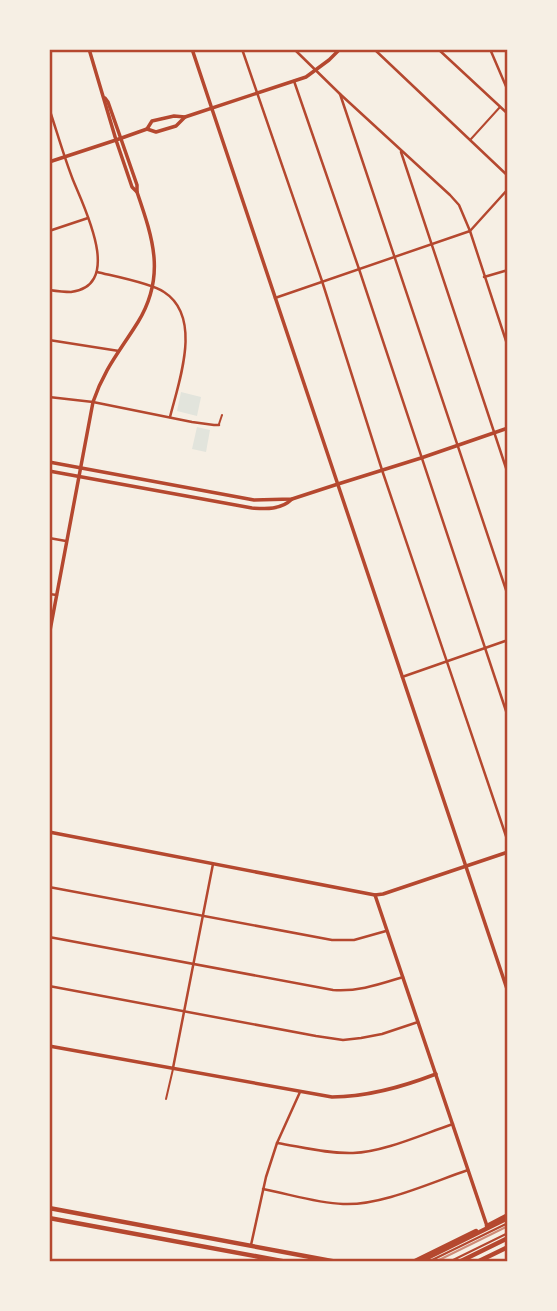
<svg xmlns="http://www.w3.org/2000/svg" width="557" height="1311" font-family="'PT Sans Narrow',sans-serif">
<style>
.green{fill:#e2e4dc}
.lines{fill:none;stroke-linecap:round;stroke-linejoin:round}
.service{stroke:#b5482f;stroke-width:2}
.minor{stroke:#b5482f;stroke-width:2.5}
.tertiary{stroke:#b5482f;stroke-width:3.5}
.secondary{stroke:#b5482f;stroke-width:3.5}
.primary{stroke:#b5482f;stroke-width:4.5}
.trunk{stroke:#b5482f;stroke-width:4.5}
.tram{stroke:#cf8b77;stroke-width:2}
.neatline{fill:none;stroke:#b5482f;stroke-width:2.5}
</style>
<rect width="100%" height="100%" fill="#f6efe4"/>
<g class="green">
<polygon points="181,392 201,397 197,416 177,411"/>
<polygon points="197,427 210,430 206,452 192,449"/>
</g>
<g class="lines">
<g class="service">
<polyline points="471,139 500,107"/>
<polyline points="219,424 222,415"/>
<polyline points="166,1099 173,1069"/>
<polyline points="428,1262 508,1223"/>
<polyline points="449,1262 508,1233"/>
</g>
<g class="minor">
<polyline points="242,49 322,281 382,470 508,842"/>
<polyline points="294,49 340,94 450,195 459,205 470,231 508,347"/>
<polyline points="374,49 508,176"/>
<polyline points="438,49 508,114"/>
<polyline points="490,49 508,91"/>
<polyline points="294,81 359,269 508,717"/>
<polyline points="340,94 508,596"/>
<path d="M49,108C57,132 64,157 73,180C84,207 124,286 71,292C64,292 56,291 49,290"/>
<polyline points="401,152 508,474"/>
<polyline points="49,231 88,218"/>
<path d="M97,272C113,276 151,283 164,292C203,317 179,381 170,417"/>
<polyline points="484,277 508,270"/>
<polyline points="275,298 470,231 508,189"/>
<polyline points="49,340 119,351"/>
<polyline points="49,397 93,402 192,422 214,425 219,425"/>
<polyline points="49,538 66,541"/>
<polyline points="49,594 57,595"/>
<polyline points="402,677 508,640"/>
<polyline points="49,887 332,940 354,940 386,931"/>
<path d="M49,937L333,990C358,992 380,984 403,977"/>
<polyline points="49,986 316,1036 343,1040 361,1038 382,1034 418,1022"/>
<polyline points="173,1068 213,864"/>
<path d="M277,1143C302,1147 328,1154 353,1153C384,1152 423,1134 453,1124"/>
<path d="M263,1189C289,1194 316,1203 343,1204C381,1206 432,1182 468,1170"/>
<polyline points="251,1245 266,1177 277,1143 300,1092"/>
</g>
<g class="tertiary">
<polyline points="192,49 212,109"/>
<polyline points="105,98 108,102 121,139"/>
<polyline points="49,162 116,140 89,49"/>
<polyline points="338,484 421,458 508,428"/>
<polyline points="49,832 375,895 383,894 508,852"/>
<polyline points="375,895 487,1226"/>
<path d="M49,1046L332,1097C368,1097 402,1087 436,1074"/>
</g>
<g class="secondary">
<polyline points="212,109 508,992"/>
<polyline points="147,129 152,121 174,116 185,117 306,77 329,60 340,49"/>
<polyline points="121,139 137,185 137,192"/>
<polyline points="49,462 254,500 292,499 338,484"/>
<path d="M49,471L252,508C266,509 281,510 292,499"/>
<path d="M49,636L93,402C104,369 120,351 138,322C166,276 153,239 137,192L132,187L116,140L147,129L156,132L176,126L185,117"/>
</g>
<g class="primary">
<polyline points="49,1208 337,1262"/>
<polyline points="49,1218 287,1262"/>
<polyline points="487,1226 508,1215"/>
<polyline points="413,1262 476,1231"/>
<polyline points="477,1262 508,1247"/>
</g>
<g class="trunk">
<polyline points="419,1262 508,1218"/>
<polyline points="459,1262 508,1238"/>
</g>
<polyline class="tram" points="435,1262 508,1226"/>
</g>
<rect width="557" height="1311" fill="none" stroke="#f6efe4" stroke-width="102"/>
<rect x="51" y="51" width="455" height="1209" class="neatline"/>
</svg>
